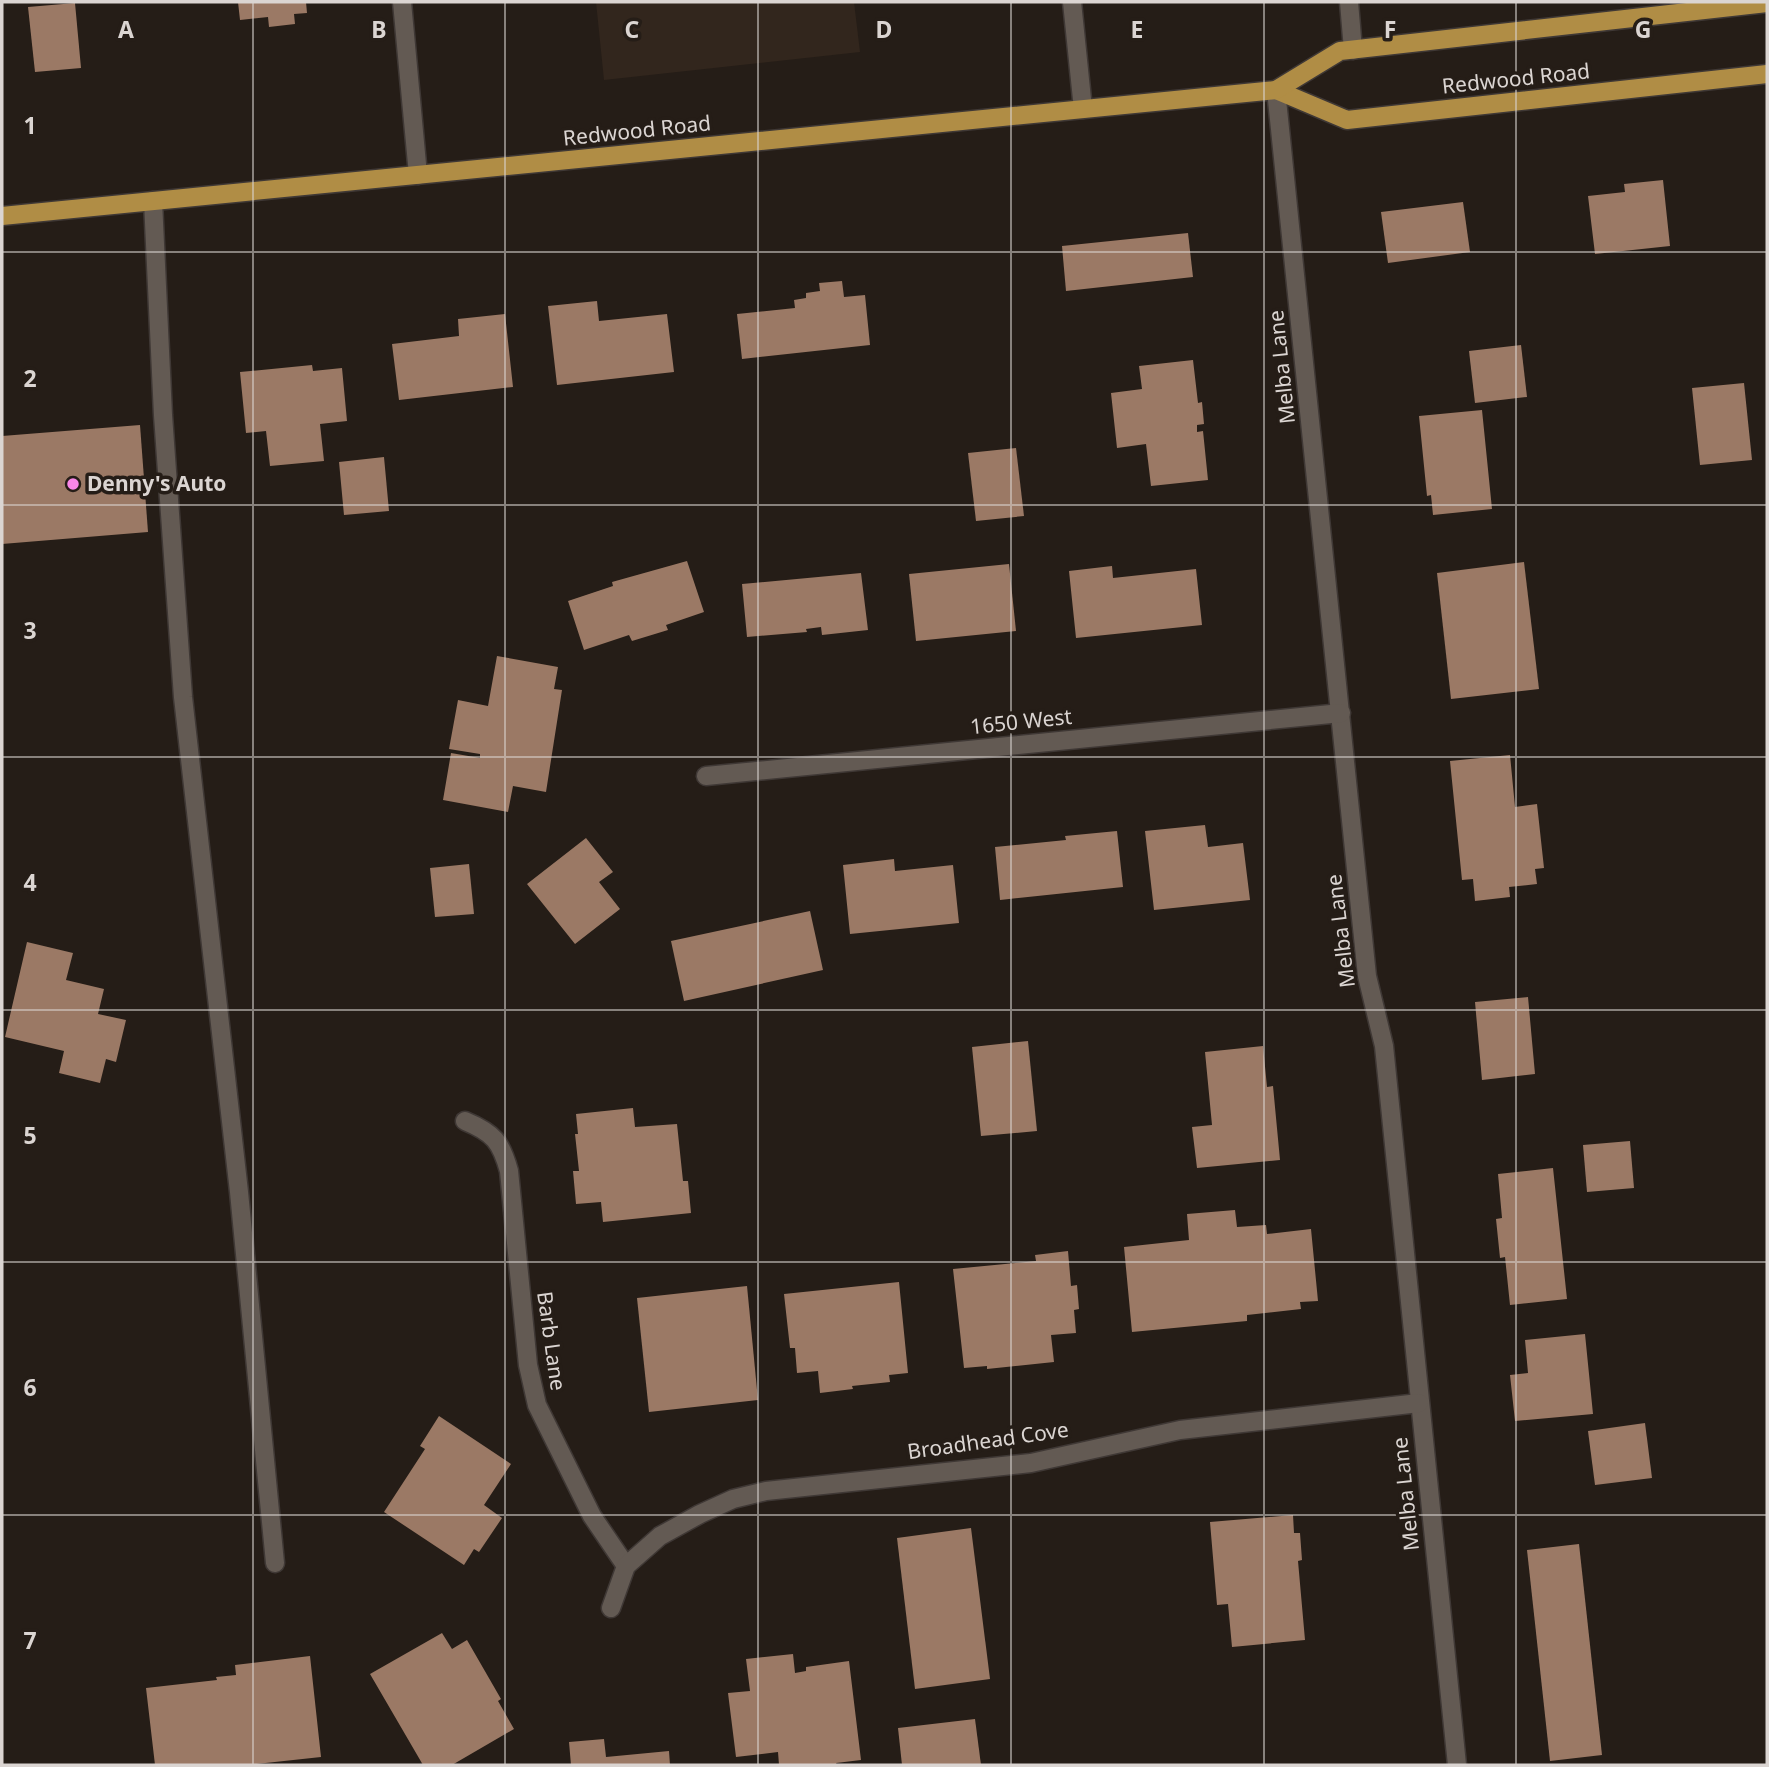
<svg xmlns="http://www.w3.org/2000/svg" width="1769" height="1767" font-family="'Noto Sans',sans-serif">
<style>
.built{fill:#32261d}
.building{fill:#9b7965}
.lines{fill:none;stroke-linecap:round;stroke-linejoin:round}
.minor-casing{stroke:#3f3835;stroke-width:21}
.major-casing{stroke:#3f3835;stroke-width:21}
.minor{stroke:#635a53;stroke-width:18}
.major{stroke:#b08d45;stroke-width:18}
.grid{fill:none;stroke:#dbd5d2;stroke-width:2;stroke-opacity:0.55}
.poi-dot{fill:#f987e8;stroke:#251d17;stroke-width:2.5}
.labels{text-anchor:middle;stroke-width:7;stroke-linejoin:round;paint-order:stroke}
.street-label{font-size:21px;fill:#dbd5d2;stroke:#251d17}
.poi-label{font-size:21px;font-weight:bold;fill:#dbd5d2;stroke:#251d17;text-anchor:start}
.grid-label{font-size:23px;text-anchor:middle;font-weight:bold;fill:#dbd5d2;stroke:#251d17;stroke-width:7;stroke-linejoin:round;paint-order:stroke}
</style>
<rect width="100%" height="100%" fill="#251d17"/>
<polygon class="built" points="596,2 854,2 860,52 604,80"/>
<g class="building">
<polygon points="238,2 306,2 307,13 294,14 295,24 269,27 268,17 240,20"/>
<polygon points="75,3 81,68 35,72 28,7"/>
<polygon points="1663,180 1670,246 1595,254 1588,196 1625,192 1624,184"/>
<polygon points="1463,202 1470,252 1388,263 1381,212"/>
<polygon points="1188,233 1193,277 1066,291 1062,246"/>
<polygon points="842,281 844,297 865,295 870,345 742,359 737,314 795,308 794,300 806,298 806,293 820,291 819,283"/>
<polygon points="597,301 599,321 667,314 674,372 557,385 548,306"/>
<polygon points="505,314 513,387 399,400 392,344 459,336 458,319"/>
<polygon points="1521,345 1527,397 1475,403 1469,351"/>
<polygon points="1193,360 1198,403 1202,402 1204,424 1197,425 1197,432 1203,431 1208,480 1151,486 1146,444 1117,448 1111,393 1142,389 1139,366"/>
<polygon points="312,365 313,371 342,368 347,421 320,424 324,461 270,466 266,431 246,433 240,372"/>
<polygon points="1744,383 1752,460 1700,465 1692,388"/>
<polygon points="1482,410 1492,509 1433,515 1431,495 1427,496 1419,416"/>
<polygon points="140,425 148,532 2,544 2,436"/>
<polygon points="1016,448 1024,516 976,521 968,453"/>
<polygon points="384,457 389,511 344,515 339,462"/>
<polygon points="687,561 704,612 666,625 668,630 632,641 629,635 584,650 568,601 613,586 612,582"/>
<polygon points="1524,562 1539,689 1451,699 1437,573"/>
<polygon points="1009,564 1016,631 916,641 909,574"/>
<polygon points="1112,566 1113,578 1196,569 1202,625 1076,638 1069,571"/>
<polygon points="861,573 868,630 822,635 821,627 806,629 807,632 747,637 742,584"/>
<polygon points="497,656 558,667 554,689 562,690 546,792 513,786 508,812 443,800 451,753 480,758 480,754 449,749 458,700 488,706"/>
<polygon points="1510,755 1515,807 1537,804 1544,868 1535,869 1537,884 1509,887 1510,897 1475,901 1473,879 1462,880 1450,761"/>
<polygon points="1205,825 1208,847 1243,843 1250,900 1154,910 1145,831"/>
<polygon points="1117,831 1123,887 1000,900 995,847 1066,840 1065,836"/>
<polygon points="586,838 613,872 599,882 620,909 575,944 527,884"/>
<polygon points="894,859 895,871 953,865 959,923 850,934 843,865"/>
<polygon points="469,864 474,914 435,917 430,868"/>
<polygon points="810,911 823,970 684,1001 671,941"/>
<polygon points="27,942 73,953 66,980 104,989 98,1014 126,1020 116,1062 106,1059 100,1083 59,1073 64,1051 5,1037"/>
<polygon points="1528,997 1535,1074 1482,1080 1475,1002"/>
<polygon points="1028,1041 1037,1131 981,1136 972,1047"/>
<polygon points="1263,1046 1267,1087 1273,1086 1280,1160 1197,1168 1192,1127 1212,1125 1205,1052"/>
<polygon points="633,1108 635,1127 677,1124 683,1181 688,1181 691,1213 603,1222 601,1202 576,1204 573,1171 579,1171 575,1134 578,1134 576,1114"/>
<polygon points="1630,1141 1634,1188 1587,1192 1583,1145"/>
<polygon points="1553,1168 1567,1299 1510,1305 1505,1257 1500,1258 1496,1219 1502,1218 1498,1174"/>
<polygon points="1235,1210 1237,1227 1266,1225 1267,1234 1311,1229 1318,1301 1300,1302 1301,1309 1247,1315 1247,1321 1132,1332 1124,1247 1189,1240 1187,1214"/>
<polygon points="1068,1251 1071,1286 1077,1285 1079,1309 1074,1310 1076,1333 1051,1335 1054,1362 987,1369 987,1366 964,1368 953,1269 1036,1261 1035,1255"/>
<polygon points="899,1282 908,1373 889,1375 890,1382 852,1386 853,1389 820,1393 818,1371 797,1373 795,1348 790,1348 784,1294"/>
<polygon points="747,1286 758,1400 649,1412 637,1298"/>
<polygon points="1585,1334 1593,1414 1515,1421 1510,1375 1528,1373 1525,1340"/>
<polygon points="439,1416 511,1464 484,1505 502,1518 479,1552 474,1549 464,1565 384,1512 425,1449 420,1446"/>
<polygon points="1645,1423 1652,1478 1595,1485 1588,1431"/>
<polygon points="1293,1515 1294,1533 1300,1533 1302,1560 1298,1561 1305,1640 1232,1647 1228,1604 1217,1605 1210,1522"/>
<polygon points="971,1528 990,1679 915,1689 897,1538"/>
<polygon points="1579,1544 1602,1755 1550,1761 1527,1550"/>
<polygon points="442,1633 452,1649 467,1640 501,1699 498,1701 514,1729 452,1765 423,1765 370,1674"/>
<polygon points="793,1654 795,1673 806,1671 806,1667 849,1661 861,1760 836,1763 837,1765 779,1765 778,1752 736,1757 728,1693 750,1691 746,1659"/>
<polygon points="310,1656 321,1757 247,1765 155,1765 146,1688 217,1680 216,1677 236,1675 235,1665"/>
<polygon points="975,1719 981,1765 902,1765 898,1728"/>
<polygon points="604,1739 606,1757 669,1751 670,1765 571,1765 569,1742"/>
</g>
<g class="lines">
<defs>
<g id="minor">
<polyline points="402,2 418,175"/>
<polyline points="1072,2 1083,109"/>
<polyline points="1349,2 1353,50"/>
<polyline points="1276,90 1367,976 1384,1046 1457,1765"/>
<polyline points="153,201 163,415 183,697 239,1192 275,1563"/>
<polyline points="706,776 1341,713"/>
<path d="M465,1121C494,1133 501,1142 509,1171L528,1365L537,1405L592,1516L626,1566"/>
<polyline points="611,1608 626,1566 660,1536 700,1514 733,1499 766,1491 1031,1463 1180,1430 1419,1403"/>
</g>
<g id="major">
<polyline points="1276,90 1347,120 1767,74"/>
<polyline points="2,216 1276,90 1340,51 1767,3"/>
</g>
</defs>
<use href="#minor" class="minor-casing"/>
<use href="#major" class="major-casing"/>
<use href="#minor" class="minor"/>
<use href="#major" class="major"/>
</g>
<path class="grid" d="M253,2V1765M505,2V1765M758,2V1765M1011,2V1765M1264,2V1765M1516,2V1765M2,252H1767M2,505H1767M2,757H1767M2,1010H1767M2,1262H1767M2,1515H1767"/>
<circle class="poi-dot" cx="73" cy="484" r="7"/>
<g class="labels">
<g class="street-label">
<text transform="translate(1516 79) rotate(-6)" y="7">Redwood Road</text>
<text transform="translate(637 131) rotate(-6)" y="7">Redwood Road</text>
<text transform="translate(1282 367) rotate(-96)" y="7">Melba Lane</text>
<text transform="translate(1021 722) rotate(-6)" y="7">1650 West</text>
<text transform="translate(1341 931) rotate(-97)" y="7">Melba Lane</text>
<text transform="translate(551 1341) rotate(82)" y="7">Barb Lane</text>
<text transform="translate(988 1441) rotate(-8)" y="7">Broadhead Cove</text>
<text transform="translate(1406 1494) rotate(-96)" y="7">Melba Lane</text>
</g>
<g class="poi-label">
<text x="87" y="491">Denny's Auto</text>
</g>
</g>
<g class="grid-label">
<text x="126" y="38">A</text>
<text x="379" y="38">B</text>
<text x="632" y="38">C</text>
<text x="884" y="38">D</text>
<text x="1137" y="38">E</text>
<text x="1390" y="38">F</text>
<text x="1643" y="38">G</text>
<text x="30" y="134">1</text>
<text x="30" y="387">2</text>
<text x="30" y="639">3</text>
<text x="30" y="891">4</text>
<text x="30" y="1144">5</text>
<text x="30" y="1396">6</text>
<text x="30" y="1649">7</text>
</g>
<rect width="1769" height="1767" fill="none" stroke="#dbd5d2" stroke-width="7"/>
</svg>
